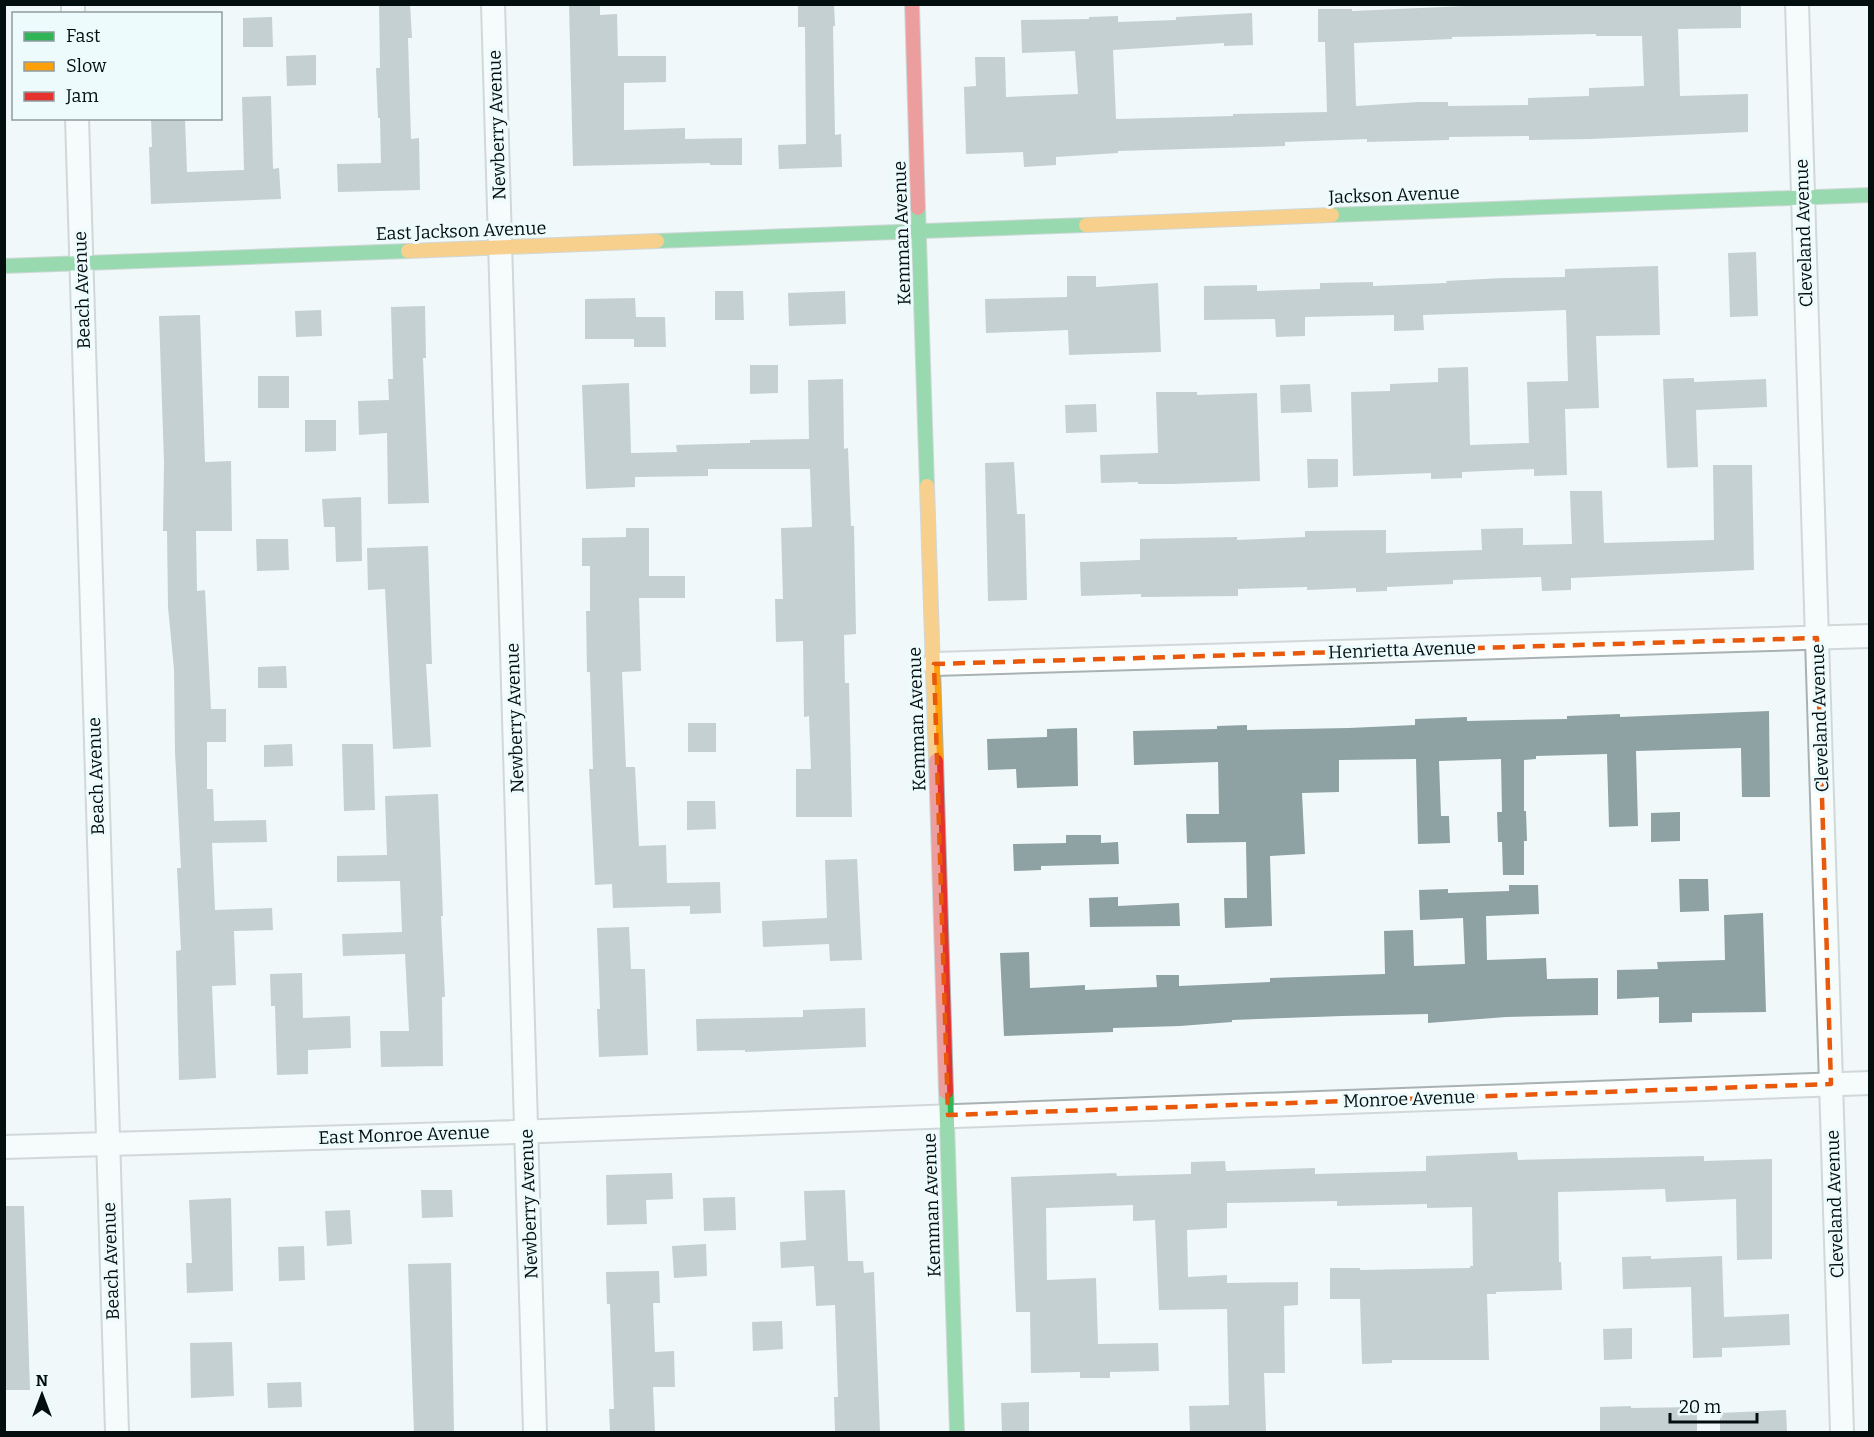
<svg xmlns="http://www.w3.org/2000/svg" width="1874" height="1437" font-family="Bitter,serif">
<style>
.building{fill:#8ea1a3;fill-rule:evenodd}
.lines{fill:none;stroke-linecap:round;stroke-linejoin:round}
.street-casing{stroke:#a8b2b3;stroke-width:26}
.fast-casing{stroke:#a8b2b3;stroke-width:16}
.slow-casing{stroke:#a8b2b3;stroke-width:16}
.jam-casing{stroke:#a8b2b3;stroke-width:16}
.street{stroke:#fdfefe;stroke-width:22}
.fast{stroke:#30b455;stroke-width:14}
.slow{stroke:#ff9f0a;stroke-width:14}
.jam{stroke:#e5322d;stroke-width:14}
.marked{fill:none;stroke:#e8590c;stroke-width:4.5;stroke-dasharray:12 8;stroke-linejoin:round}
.labels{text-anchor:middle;stroke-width:6;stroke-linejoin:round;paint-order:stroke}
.street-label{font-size:18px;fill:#030e0f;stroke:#edfbfd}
</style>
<rect width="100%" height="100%" fill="#f0f8fa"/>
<g class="building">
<polygon points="379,4 410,4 412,38 408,38 411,139 419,138 420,190 338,192 337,164 381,163 380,118 378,118 376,68 380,68"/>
<polygon points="569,4 600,4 600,15 617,14 618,56 666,56 666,82 624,83 624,130 685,128 685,139 742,138 742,165 710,165 710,163 573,166"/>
<polygon points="798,4 834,4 835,26 833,26 835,135 841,134 842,167 779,169 778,145 806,144 805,27 798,27"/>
<path d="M1525,4H1741V28L1678,29L1680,96L1748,94V132L1591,139L1529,140V136L1449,137V140L1367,142V139L1285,142V146L1118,151V153L1056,157V165L1024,167L1023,152L966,154L964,87L976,86L975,57H1005L1006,97L1078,94L1075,51L1022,53L1021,20L1089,19V17L1118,16V22L1176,20V17L1252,13L1253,45L1224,46V43L1113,50L1116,119L1233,116V114L1327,112L1325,42H1318V9H1352V11L1466,6H1525ZM1596,34V36H1642L1644,86L1589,88V96L1528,98V105L1448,106V102H1418L1356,106L1354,43L1452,39V37Z"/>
<polygon points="272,17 273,47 243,47 243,18"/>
<polygon points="316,55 316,85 287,86 286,56"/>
<polygon points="271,96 273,169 279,168 281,199 151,204 149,147 152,147 151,118 185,118 187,172 244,170 242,97"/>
<polygon points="1756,252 1758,316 1730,317 1728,253"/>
<polygon points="1658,266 1660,335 1596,336 1599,408 1565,409 1567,475 1534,476 1534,469 1462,472 1462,478 1431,479 1431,473 1353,476 1351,392 1390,391 1390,384 1438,382 1438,368 1468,367 1470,445 1529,443 1527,382 1568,381 1566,310 1423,315 1424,330 1394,331 1394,315 1305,317 1305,336 1276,337 1275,319 1204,320 1204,286 1257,285 1257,291 1320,289 1320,283 1373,282 1373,286 1447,283 1446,281 1503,278 1565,277 1565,269"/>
<polygon points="1067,276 1096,276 1096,287 1158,283 1161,352 1069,355 1068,330 986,333 985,299 1067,297"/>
<polygon points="715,291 743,291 744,320 715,320"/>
<polygon points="845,291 846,324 789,326 788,293"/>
<polygon points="635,298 636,317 665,317 666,347 634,347 634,339 585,339 585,299"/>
<polygon points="425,306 426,358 423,358 429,503 388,504 387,433 359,435 358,401 389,400 388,379 393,379 391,307"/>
<polygon points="321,310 322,336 296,337 295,311"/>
<polygon points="200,315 205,462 231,461 232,531 196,531 197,591 205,590 211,709 226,709 226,742 207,742 207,789 213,789 214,821 266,820 267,842 212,843 215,910 272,908 273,930 234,931 236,985 212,986 216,1078 179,1080 176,951 181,950 177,868 181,868 175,752 174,669 168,607 167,531 163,531 164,462 159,316"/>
<polygon points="750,365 778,365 778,393 750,394"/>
<rect x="258" y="376" width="31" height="32"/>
<polygon points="1694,378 1694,382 1766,379 1767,407 1696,410 1698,467 1667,468 1663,379"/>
<polygon points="843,379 844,449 848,448 851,526 854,526 856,634 844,635 845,683 849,683 852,817 796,817 796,769 811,769 809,716 804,717 803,641 776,642 775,599 783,599 781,528 812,527 810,469 708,469 708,476 635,477 635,487 586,489 582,385 629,383 631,453 677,452 676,445 750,443 750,440 809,439 808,380"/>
<polygon points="1310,384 1312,412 1281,413 1280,385"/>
<polygon points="1156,392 1197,392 1197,395 1257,393 1260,481 1173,484 1138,484 1138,482 1101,483 1100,455 1158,453"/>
<polygon points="1096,404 1097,432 1066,433 1065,405"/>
<polygon points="305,420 336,420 336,451 305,452"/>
<polygon points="1307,459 1338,459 1338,487 1308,488"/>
<polygon points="1014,462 1017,514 1025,514 1027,600 988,601 985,463"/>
<polygon points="1713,465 1752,465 1754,570 1571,578 1571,590 1542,591 1541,577 1453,580 1453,584 1387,587 1387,591 1356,592 1356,588 1307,590 1307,587 1238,589 1238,596 1141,597 1141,594 1081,596 1080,562 1140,560 1140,539 1237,537 1237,540 1305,537 1305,531 1386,530 1386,553 1482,550 1481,529 1523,528 1523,545 1572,544 1570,491 1602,491 1604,543 1714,540"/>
<polygon points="361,497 362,561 336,562 335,527 324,527 322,499"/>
<polygon points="626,528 649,528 649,576 685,576 685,598 639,598 641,671 622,672 626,767 635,767 639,846 666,845 667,883 720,882 721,913 690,914 690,906 613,908 612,884 595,885 589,769 593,769 590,672 587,672 586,611 590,611 590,566 582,566 582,538 626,537"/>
<polygon points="256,539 288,539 289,570 257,571"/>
<polygon points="428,546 432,664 426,664 431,747 393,749 385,589 368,590 367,548"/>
<polygon points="286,666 287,688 258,688 258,667"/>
<polygon points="1769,711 1770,797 1742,797 1741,748 1636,751 1638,826 1609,827 1607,754 1536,756 1536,759 1524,760 1524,811 1526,811 1527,841 1524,841 1524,875 1503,875 1502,842 1498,842 1497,812 1502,812 1501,759 1439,761 1441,816 1449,816 1450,843 1418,844 1416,759 1339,760 1339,792 1302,793 1305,854 1270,856 1272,926 1225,928 1224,898 1247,898 1246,842 1187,843 1186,814 1219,814 1218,762 1134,765 1133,731 1217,729 1217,726 1247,725 1247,730 1349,728 1415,725 1415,719 1467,717 1467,721 1567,719 1567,716 1620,714 1620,717"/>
<rect x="688" y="723" width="28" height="29"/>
<polygon points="1077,728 1078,786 1017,788 1016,769 988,770 987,739 1047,737 1047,729"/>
<polygon points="292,744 293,766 264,767 264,745"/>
<polygon points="342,744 373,744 375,810 344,811"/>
<polygon points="438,794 443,916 441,916 445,997 442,997 443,1066 381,1067 380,1031 409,1031 405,954 343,956 342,934 402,932 400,881 337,882 337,856 387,855 385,796"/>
<polygon points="687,801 715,801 716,829 687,830"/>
<polygon points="1680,812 1680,841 1651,842 1651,813"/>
<polygon points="1066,835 1101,835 1101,843 1118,842 1119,864 1041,866 1041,870 1014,871 1013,844 1066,843"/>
<polygon points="857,859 862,960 830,961 829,944 763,947 762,921 827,918 825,860"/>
<polygon points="1679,879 1708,879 1709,911 1680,912"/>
<polygon points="1509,885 1538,885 1539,914 1486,916 1487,960 1546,958 1547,979 1598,978 1598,1015 1506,1017 1428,1023 1428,1014 1342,1016 1232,1020 1232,1022 1180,1026 1113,1028 1113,1032 1004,1036 1000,953 1029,952 1030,988 1085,985 1085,990 1157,987 1156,975 1179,975 1179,986 1270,982 1270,978 1385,974 1384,931 1413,930 1414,966 1465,964 1463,918 1420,920 1419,890 1448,889 1448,893 1509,891"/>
<polygon points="1118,897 1118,906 1179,903 1180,926 1090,927 1089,898"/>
<polygon points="1763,913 1766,1012 1692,1013 1692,1022 1659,1023 1659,997 1617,999 1617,970 1658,969 1657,962 1725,960 1724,915"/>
<polygon points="629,927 631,969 645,969 648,1055 599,1057 597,1009 600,1009 597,928"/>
<polygon points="302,973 303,1018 350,1016 351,1048 308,1050 308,1074 277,1075 275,1006 271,1006 270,974"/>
<polygon points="865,1008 866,1047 745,1052 745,1050 697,1051 696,1019 803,1017 803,1010"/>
<polygon points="1517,1152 1518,1160 1704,1156 1704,1161 1772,1159 1772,1259 1737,1260 1736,1199 1666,1202 1665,1189 1558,1192 1559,1262 1561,1262 1562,1290 1496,1292 1496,1294 1487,1294 1489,1360 1392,1360 1392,1363 1362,1364 1360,1299 1330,1299 1330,1268 1360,1268 1360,1270 1470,1268 1470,1266 1473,1266 1472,1207 1427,1208 1427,1204 1337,1206 1337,1201 1227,1203 1227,1228 1187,1230 1188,1277 1227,1275 1227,1283 1298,1282 1298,1305 1284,1306 1285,1373 1264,1373 1266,1432 1190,1432 1189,1406 1229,1405 1227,1309 1159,1310 1155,1220 1133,1221 1133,1205 1046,1208 1047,1280 1096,1278 1098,1344 1158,1343 1159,1371 1110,1372 1110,1378 1080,1378 1080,1372 1031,1373 1030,1312 1016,1312 1011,1177 1116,1173 1117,1176 1191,1174 1191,1162 1225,1161 1226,1171 1315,1168 1315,1174 1426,1171 1426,1156"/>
<polygon points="672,1173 673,1199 646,1200 647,1224 607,1225 606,1175"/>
<polygon points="421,1190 452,1190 453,1217 422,1218"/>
<polygon points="845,1190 848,1261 863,1261 864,1273 874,1272 880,1432 835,1432 834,1397 838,1397 835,1305 816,1306 814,1266 781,1268 780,1242 806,1240 804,1191"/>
<polygon points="735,1197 736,1230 704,1231 703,1198"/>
<polygon points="231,1198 233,1291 187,1293 186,1263 192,1263 189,1200"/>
<polygon points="4,1206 24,1206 30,1390 4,1390"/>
<polygon points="350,1210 352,1244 327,1246 325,1211"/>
<polygon points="706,1244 707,1276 674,1278 672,1246"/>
<polygon points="304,1246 305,1280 279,1281 278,1247"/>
<polygon points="1651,1256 1651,1259 1722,1256 1724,1317 1789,1314 1790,1345 1722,1348 1722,1357 1693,1358 1691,1287 1623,1289 1622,1257"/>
<polygon points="451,1263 454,1432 414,1432 408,1264"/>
<polygon points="659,1271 660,1303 653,1303 655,1352 674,1351 675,1387 653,1387 655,1432 610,1432 609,1409 614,1409 610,1304 607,1304 606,1272"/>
<polygon points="782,1321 783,1349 753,1351 752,1322"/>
<polygon points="1632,1328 1632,1359 1604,1360 1603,1329"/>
<polygon points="232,1342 234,1396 191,1398 190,1343"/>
<polygon points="301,1382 302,1407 268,1408 267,1383"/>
<polygon points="1029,1402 1029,1432 1002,1432 1001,1403"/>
<polygon points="1631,1406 1631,1408 1697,1407 1697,1432 1600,1432 1600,1407"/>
<polygon points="1786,1410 1787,1432 1720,1432 1720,1413"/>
</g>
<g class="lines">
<defs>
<g id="street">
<polyline points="73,4 73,14"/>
<polyline points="493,4 535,1432"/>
<polyline points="1797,4 1842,1432"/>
<polyline points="77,118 117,1432"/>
<polyline points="934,664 1870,636"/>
<polyline points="4,1147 486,1133 1870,1083"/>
</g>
<g id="fast">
<polyline points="918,208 927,486"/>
<polyline points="1332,215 1870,195"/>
<polyline points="657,241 1086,225"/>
<polyline points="4,266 408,251"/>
<polyline points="946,1092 957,1432"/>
</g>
<g id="slow">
<polyline points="1086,225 1332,215"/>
<polyline points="408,251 657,241"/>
<polyline points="927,486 936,761"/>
</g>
<g id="jam">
<polyline points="912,4 918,208"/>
<polyline points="936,761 946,1092"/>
</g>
</defs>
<use href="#street" class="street-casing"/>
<use href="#fast" class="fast-casing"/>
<use href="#slow" class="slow-casing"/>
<use href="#jam" class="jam-casing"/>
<use href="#street" class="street"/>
<use href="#fast" class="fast"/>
<use href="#slow" class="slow"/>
<use href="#jam" class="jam"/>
</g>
<path d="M0 0H1874V1437H0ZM1817,638L1831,1084L948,1115L934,664Z" fill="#f0f8fa" fill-opacity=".55" fill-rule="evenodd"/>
<path class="marked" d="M1817,638L1831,1084L948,1115L934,664Z"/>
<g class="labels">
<g class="street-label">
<text transform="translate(497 125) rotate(-92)" y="6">Newberry Avenue</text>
<text transform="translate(1394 195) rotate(-2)" y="6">Jackson Avenue</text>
<text transform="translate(461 231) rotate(-2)" y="6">East Jackson Avenue</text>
<text transform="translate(902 233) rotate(-92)" y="6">Kemman Avenue</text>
<text transform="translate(1804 233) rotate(-92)" y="6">Cleveland Avenue</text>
<text transform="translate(82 290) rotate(-92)" y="6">Beach Avenue</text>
<text transform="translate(1402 650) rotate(-2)" y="6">Henrietta Avenue</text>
<text transform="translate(515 718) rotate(-92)" y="6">Newberry Avenue</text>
<text transform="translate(1820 718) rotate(-92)" y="6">Cleveland Avenue</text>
<text transform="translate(917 719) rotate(-92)" y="6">Kemman Avenue</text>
<text transform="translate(96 776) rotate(-92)" y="6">Beach Avenue</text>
<text transform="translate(1409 1099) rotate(-2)" y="6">Monroe Avenue</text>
<text transform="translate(404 1135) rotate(-2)" y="6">East Monroe Avenue</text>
<text transform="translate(529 1204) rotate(-92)" y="6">Newberry Avenue</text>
<text transform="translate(1835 1204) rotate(-92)" y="6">Cleveland Avenue</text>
<text transform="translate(932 1205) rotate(-92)" y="6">Kemman Avenue</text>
<text transform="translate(111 1261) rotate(-92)" y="6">Beach Avenue</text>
</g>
</g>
<rect width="1874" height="1437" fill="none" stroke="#030e0f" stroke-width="12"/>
<rect x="12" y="12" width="210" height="108" fill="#edfbfd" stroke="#8f9c9e" stroke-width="1.5"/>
<rect x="24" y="32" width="30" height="9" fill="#30b455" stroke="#8f9c9e" stroke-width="1.5"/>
<text x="66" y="42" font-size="18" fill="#030e0f">Fast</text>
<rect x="24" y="62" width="30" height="9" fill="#ff9f0a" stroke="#8f9c9e" stroke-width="1.5"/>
<text x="66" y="72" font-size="18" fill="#030e0f">Slow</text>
<rect x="24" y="92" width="30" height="9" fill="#e5322d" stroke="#8f9c9e" stroke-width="1.5"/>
<text x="66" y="102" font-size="18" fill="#030e0f">Jam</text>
<g transform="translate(42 1395)" stroke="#edfbfd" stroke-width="4.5" paint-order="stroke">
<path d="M0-4.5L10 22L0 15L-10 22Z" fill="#030e0f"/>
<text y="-9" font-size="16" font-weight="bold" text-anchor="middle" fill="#030e0f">N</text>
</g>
<path d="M1670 1413v9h87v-9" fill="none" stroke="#030e0f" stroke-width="3"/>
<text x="1679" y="1413" font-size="18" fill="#030e0f" stroke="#edfbfd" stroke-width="4.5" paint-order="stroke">20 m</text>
</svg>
